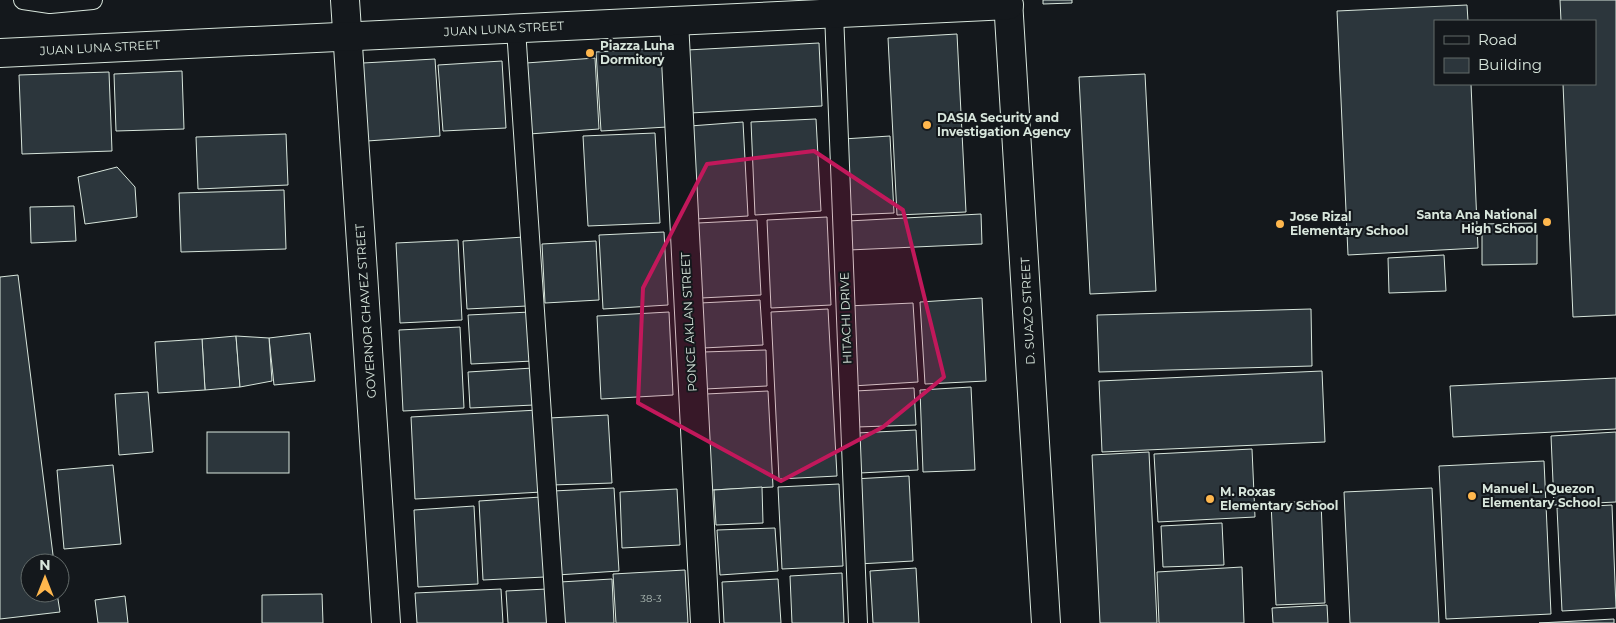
<svg xmlns="http://www.w3.org/2000/svg" width="1616" height="623" font-family="Montserrat,sans-serif">
<style>
.building{fill:#2c363c;stroke:#d8e6dc}
.lines{fill:none;stroke-linecap:round;stroke-linejoin:round}
.service-casing{stroke:#d8e6dc;stroke-width:20}
.minor-casing{stroke:#d8e6dc;stroke-width:30}
.service{stroke:#14181c;stroke-width:18}
.minor{stroke:#14181c;stroke-width:28}
.marked{fill:#c2185b;fill-opacity:0.2;stroke:#c2185b;stroke-width:4;stroke-linejoin:round}
.poi-dot{fill:#ffb74d;stroke:#14181c;stroke-width:2}
.labels{text-anchor:middle;stroke-width:4;stroke-linejoin:round;paint-order:stroke}
.number-label{font-size:10px;fill:#adbab4}
.street-label{font-size:12px;fill:#d8e6dc;stroke:#14181c}
.poi-label{font-size:12px;font-weight:bold;fill:#d8e6dc;stroke:#14181c;text-anchor:start}
</style>
<rect width="100%" height="100%" fill="#14181c"/>
<g class="building">
<polygon points="1043,0 1072,0 1072,3 1043,4"/>
<polygon points="1560,0 1616,0 1616,315 1573,317 1563,84 1595,84 1595,21 1561,21"/>
<polygon points="1467,5 1468,21 1435,21 1435,84 1471,84 1478,248 1348,255 1337,11"/>
<polygon points="957,34 966,212 897,215 888,38"/>
<polygon points="819,43 822,106 690,113 687,50"/>
<polygon points="662,48 667,127 601,131 596,52"/>
<polygon points="595,58 599,129 529,134 526,63"/>
<polygon points="435,59 440,136 367,141 363,63"/>
<polygon points="502,61 506,128 443,131 438,65"/>
<polygon points="182,71 184,129 116,131 114,74"/>
<polygon points="109,72 112,151 22,154 19,75"/>
<polygon points="1145,74 1156,291 1090,294 1079,77"/>
<polygon points="816,119 821,211 755,215 751,122"/>
<polygon points="743,122 748,216 696,219 690,126"/>
<polygon points="655,133 660,223 588,226 583,136"/>
<polygon points="286,134 288,185 198,189 196,137"/>
<polygon points="890,136 894,213 846,215 843,139"/>
<polygon points="117,167 135,187 137,217 85,224 78,177"/>
<polygon points="284,190 286,249 181,252 179,193"/>
<polygon points="74,206 76,241 31,243 30,207"/>
<polygon points="981,214 982,244 849,250 848,221"/>
<polygon points="827,217 831,305 771,308 767,220"/>
<polygon points="757,220 761,295 701,298 698,223"/>
<polygon points="1537,223 1537,264 1482,265 1482,224"/>
<polygon points="664,232 668,305 603,309 599,235"/>
<polygon points="524,237 527,306 467,309 463,241"/>
<polygon points="458,240 462,320 400,323 396,243"/>
<polygon points="596,241 599,300 545,303 542,244"/>
<polygon points="1444,255 1446,291 1389,293 1388,258"/>
<polygon points="18,275 54,563 30,563 30,593 57,593 60,612 0,619 0,277"/>
<polygon points="982,298 986,381 925,384 920,302"/>
<polygon points="760,300 763,345 703,348 700,303"/>
<polygon points="913,303 918,382 852,386 847,306"/>
<polygon points="828,309 837,476 779,479 771,312"/>
<polygon points="1311,309 1312,366 1099,372 1097,315"/>
<polygon points="530,312 533,361 471,364 468,315"/>
<polygon points="669,312 673,395 601,399 597,316"/>
<polygon points="460,327 464,408 403,411 399,330"/>
<polygon points="310,333 315,381 274,385 269,338"/>
<polygon points="236,336 240,387 205,390 202,339"/>
<polygon points="236,336 269,338 272,381 240,387"/>
<polygon points="202,339 205,390 158,393 155,342"/>
<polygon points="766,350 767,386 705,389 703,352"/>
<polygon points="533,368 534,405 470,408 468,372"/>
<polygon points="1322,371 1325,442 1102,452 1099,381"/>
<polygon points="1616,378 1616,429 1453,437 1450,386"/>
<polygon points="971,387 975,470 923,472 920,390"/>
<polygon points="914,388 916,425 857,427 855,391"/>
<polygon points="768,391 773,487 711,490 706,394"/>
<polygon points="148,392 153,452 119,455 115,394"/>
<polygon points="538,410 542,492 415,499 411,417"/>
<polygon points="608,415 612,483 552,485 549,418"/>
<polygon points="916,430 918,470 860,473 857,433"/>
<rect x="207" y="432" width="82" height="41"/>
<polygon points="1616,432 1616,502 1554,505 1551,436"/>
<polygon points="1252,449 1255,517 1158,522 1154,454"/>
<polygon points="1149,452 1157,623 1100,623 1092,455"/>
<polygon points="1544,461 1551,614 1446,619 1439,466"/>
<polygon points="113,465 121,544 64,549 57,470"/>
<polygon points="909,476 913,561 858,564 853,479"/>
<polygon points="839,484 843,566 782,569 778,487"/>
<polygon points="762,487 763,523 716,525 714,490"/>
<polygon points="614,488 619,571 557,575 553,491"/>
<polygon points="1432,488 1439,623 1350,623 1344,492"/>
<polygon points="677,489 680,545 622,548 620,492"/>
<polygon points="541,497 545,577 483,580 479,501"/>
<polygon points="1321,501 1325,603 1276,605 1271,503"/>
<polygon points="1612,505 1616,608 1562,611 1557,508"/>
<polygon points="474,506 478,584 418,587 414,510"/>
<polygon points="1222,523 1224,565 1163,567 1161,526"/>
<polygon points="775,528 778,571 720,575 717,530"/>
<polygon points="1242,567 1244,623 1159,623 1157,572"/>
<polygon points="916,568 919,623 873,623 870,571"/>
<polygon points="685,570 688,623 616,623 613,574"/>
<polygon points="842,573 844,623 792,623 790,576"/>
<polygon points="612,579 614,623 562,623 560,582"/>
<polygon points="778,579 781,623 724,623 722,582"/>
<polygon points="501,589 503,623 417,623 415,593"/>
<polygon points="547,589 549,623 508,623 506,591"/>
<polygon points="322,594 323,623 262,623 262,595"/>
<polygon points="125,596 128,623 98,623 95,600"/>
<polygon points="1327,605 1328,623 1273,623 1272,608"/>
<polygon points="1614,619 1614,623 1539,623"/>
</g>
<g class="lines">
<defs>
<g id="service">
<polyline points="23,0 50,4 93,0"/>
<polyline points="834,13 858,623"/>
<polyline points="516,29 556,623"/>
</g>
<g id="minor">
<polyline points="345,0 386,623"/>
<polyline points="1008,0 1046,623"/>
<polyline points="674,21 705,623"/>
<polyline points="0,53 1009,5"/>
</g>
</defs>
<use href="#service" class="service-casing"/>
<use href="#minor" class="minor-casing"/>
<use href="#service" class="service"/>
<use href="#minor" class="minor"/>
</g>
<path class="marked" d="M814,151L903,210L944,377L883,427L781,481L638,403L643,288L707,164Z"/>
<g class="poi-dot">
<circle cx="590" cy="53" r="5"/>
<circle cx="927" cy="125" r="5"/>
<circle cx="1547" cy="222" r="5"/>
<circle cx="1280" cy="224" r="5"/>
<circle cx="1472" cy="496" r="5"/>
<circle cx="1210" cy="499" r="5"/>
</g>
<g class="labels">
<g class="number-label">
<text x="651" y="602">38-3</text>
</g>
<g class="street-label">
<text transform="translate(504 29) rotate(-3)" y="4">JUAN LUNA STREET</text>
<text transform="translate(100 48) rotate(-3)" y="4">JUAN LUNA STREET</text>
<text transform="translate(366 311) rotate(-94)" y="4">GOVERNOR CHAVEZ STREET</text>
<text transform="translate(1028 311) rotate(-93)" y="4">D. SUAZO STREET</text>
<text transform="translate(846 318) rotate(-92)" y="4">HITACHI DRIVE</text>
<text transform="translate(689 322) rotate(-93)" y="4">PONCE AKLAN STREET</text>
</g>
<g class="poi-label">
<text x="600" y="50">Piazza Luna<tspan x="600" dy="14">Dormitory</tspan></text>
<text x="937" y="122">DASIA Security and<tspan x="937" dy="14">Investigation Agency</tspan></text>
<text x="1537" y="219" text-anchor="end">Santa Ana National<tspan x="1537" dy="14">High School</tspan></text>
<text x="1290" y="221">Jose Rizal<tspan x="1290" dy="14">Elementary School</tspan></text>
<text x="1482" y="493">Manuel L. Quezon<tspan x="1482" dy="14">Elementary School</tspan></text>
<text x="1220" y="496">M. Roxas<tspan x="1220" dy="14">Elementary School</tspan></text>
</g>
</g>
<rect x="1434" y="20" width="162" height="65" fill="#14181c" stroke="#626a69"/>
<rect x="1444" y="36" width="25" height="8" fill="#14181c" stroke="#626a69"/>
<text x="1478" y="45" font-size="15" fill="#d8e6dc">Road</text>
<rect x="1444" y="58" width="25" height="15" fill="#2c363c" stroke="#626a69"/>
<text x="1478" y="70" font-size="15" fill="#d8e6dc">Building</text>
<g transform="translate(45 578)"><circle r="24" fill="#14181c" stroke="#626a69"/>
<path d="M0-4L9 19L0 12L-9 19Z" fill="#ffb74d"/>
<text y="-8" font-size="14" font-weight="bold" text-anchor="middle" fill="#d8e6dc">N</text>
</g>
</svg>
